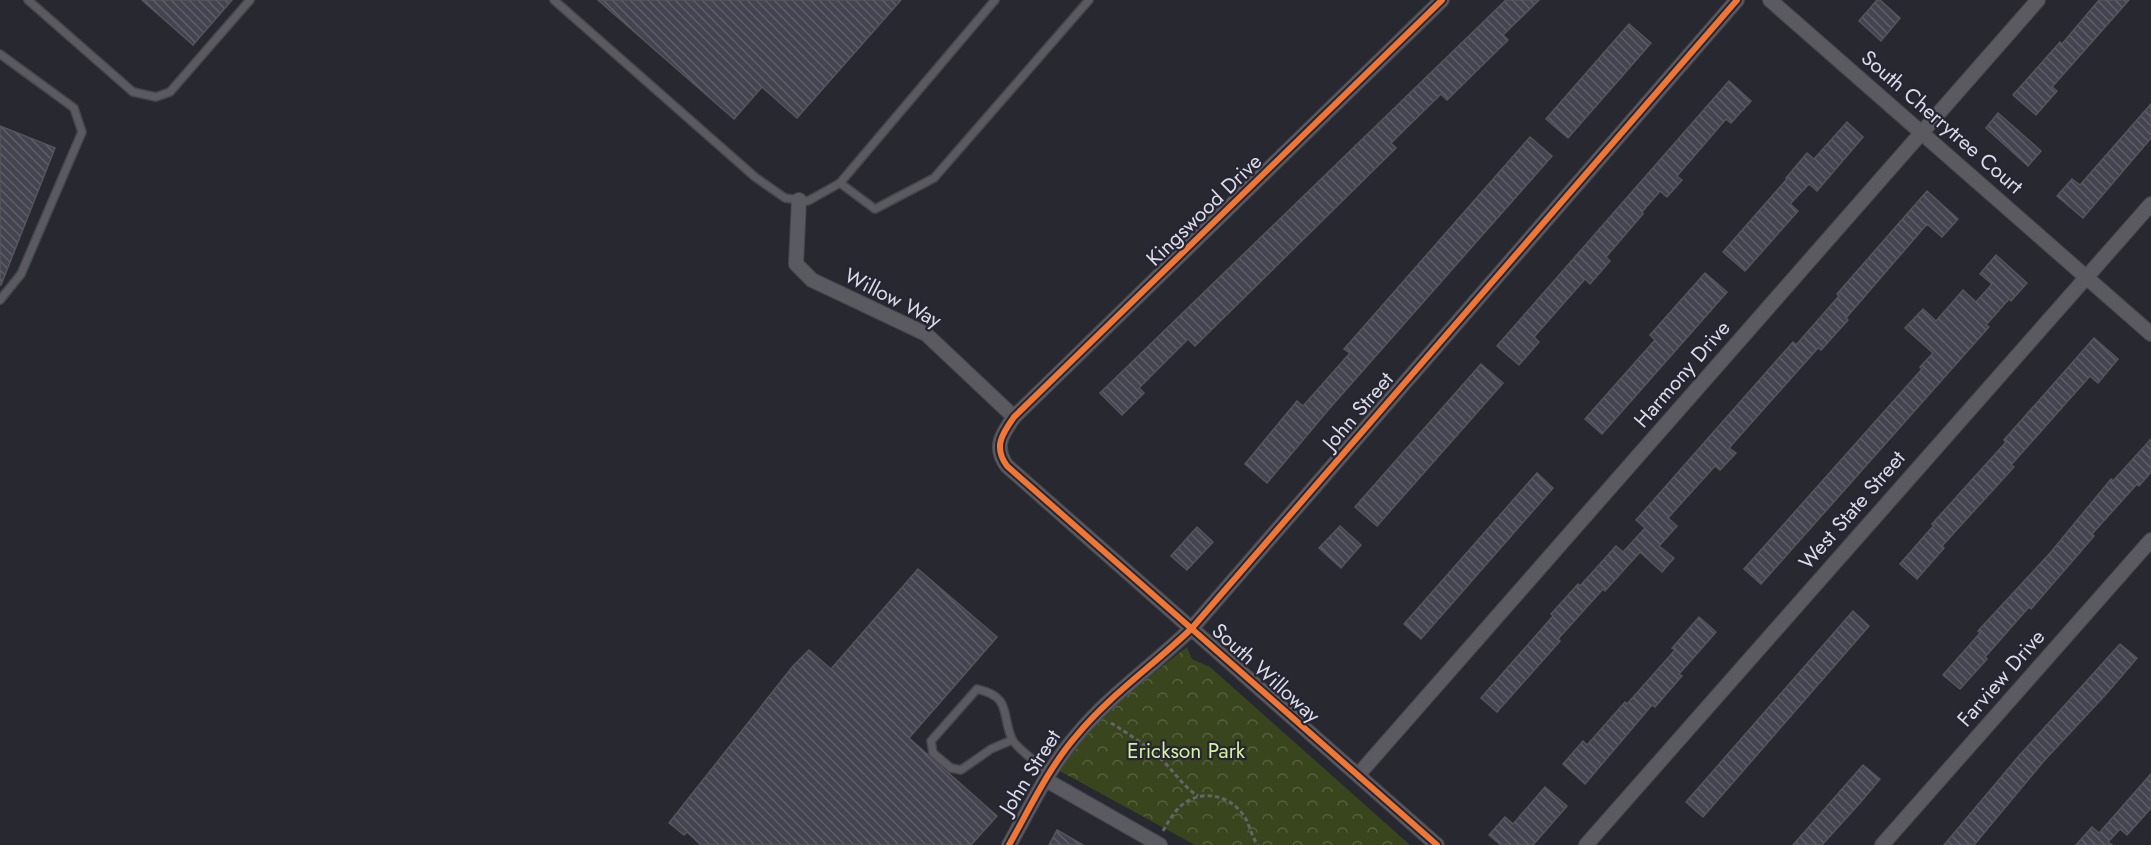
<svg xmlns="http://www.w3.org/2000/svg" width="2151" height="845" font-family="Jost,sans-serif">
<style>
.park{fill:url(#park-crowns)}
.building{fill:url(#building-back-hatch);stroke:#55555b;stroke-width:1.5}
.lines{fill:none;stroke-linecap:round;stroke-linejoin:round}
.service-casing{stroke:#46464d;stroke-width:10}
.minor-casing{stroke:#46464d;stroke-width:16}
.path{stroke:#646469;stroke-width:3;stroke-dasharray:4.5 3;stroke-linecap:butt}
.service{stroke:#5a5a60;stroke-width:7}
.minor{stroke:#5a5a60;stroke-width:14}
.cycleway-casing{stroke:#252534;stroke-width:10}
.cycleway{stroke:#f07635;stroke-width:6}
.labels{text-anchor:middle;stroke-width:4.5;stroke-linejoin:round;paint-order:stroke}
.street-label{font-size:21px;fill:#dbdbe5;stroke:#252534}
.park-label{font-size:21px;fill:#d3f19a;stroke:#252534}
</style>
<defs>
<pattern id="park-crowns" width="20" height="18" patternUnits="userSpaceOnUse" patternTransform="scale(1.5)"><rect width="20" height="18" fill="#39461d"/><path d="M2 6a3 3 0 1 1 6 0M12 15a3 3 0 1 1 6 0" fill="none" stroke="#55603e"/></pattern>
<pattern id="building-back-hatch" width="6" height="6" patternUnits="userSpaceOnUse" patternTransform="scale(1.5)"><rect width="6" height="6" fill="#444350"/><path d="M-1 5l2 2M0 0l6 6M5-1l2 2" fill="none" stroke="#5e5e69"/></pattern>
</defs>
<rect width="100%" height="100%" fill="#282830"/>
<polygon class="park" points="1187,647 1192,659 1210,667 1410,845 1195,845 1058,770 1098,717"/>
<g class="building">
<polygon points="142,0 232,0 193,45"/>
<polygon points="598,0 901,0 797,118 762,87 734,119"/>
<polygon points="1506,0 1539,0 1503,35 1508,40 1447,100 1441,94 1391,143 1396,148 1195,346 1188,339 1139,388 1144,393 1122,415 1100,393"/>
<polygon points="1877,0 1880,0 1900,18 1881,41 1859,21"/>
<polygon points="2099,0 2129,0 2052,87 2057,91 2036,115 2013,95 2060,42 2062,44"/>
<polygon points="1629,24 1651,43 1568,138 1546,119"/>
<polygon points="1729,81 1751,101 1731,123 1726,119 1677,176 1682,180 1667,197 1660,191 1642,212 1643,214 1606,257 1610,261 1590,284 1585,279 1534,337 1539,342 1519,365 1497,346"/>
<polygon points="2151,104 2151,138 2083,218 2057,196 2072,179 2080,185"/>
<polygon points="1998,113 2041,151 2028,166 1986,128"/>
<polygon points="1847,122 1863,137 1817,191 1809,184 1790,204 1798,211 1745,271 1723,252 1787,179 1786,178 1807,153 1814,159"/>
<polygon points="0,126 55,148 1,285 0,285"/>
<polygon points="1530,137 1552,156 1329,409 1267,483 1245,464 1297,401 1303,406 1350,353 1344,349"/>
<polygon points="1927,191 1958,219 1942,237 1927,224 1846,318 1848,320 1821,350 1818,348 1729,448 1736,453 1720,470 1715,466 1668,518 1677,526 1659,546 1674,558 1662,572 1640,552 1605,591 1603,589 1558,639 1560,641 1497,712 1481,698 1553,616 1551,614 1578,584 1580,586 1616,546 1623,552 1645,528 1636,520 1793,342 1796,345 1839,296 1837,294"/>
<polygon points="1996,255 2027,283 2011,301 2009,299 1986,325 1989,327 1761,584 1744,569 1922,369 1920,367 1933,353 1905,328 1923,309 1936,321 1963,290 1976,302 1992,284 1980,274"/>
<polygon points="1705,273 1727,292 1602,434 1585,419 1655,340 1650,335"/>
<polygon points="2094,338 2118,359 2098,383 2090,376 2011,465 2014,467 1942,546 1944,548 1917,579 1900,564 1934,525 1932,524 2006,442 2004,440"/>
<polygon points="1481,364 1503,383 1377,526 1355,507"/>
<polygon points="2151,439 2151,472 2139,486 2137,484 2092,534 2094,536 2031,609 2029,607 1985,657 1987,659 1960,689 1943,675 1980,633 1978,631 2051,552 2111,479 2113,481"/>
<polygon points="1537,473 1553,488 1421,639 1404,624"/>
<polygon points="1340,526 1361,545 1341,568 1319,548"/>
<polygon points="1197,527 1213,542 1187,570 1171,556"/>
<polygon points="918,569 997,637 909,738 997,816 971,845 701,845 687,832 684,835 669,823 793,666 809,650 831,669"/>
<polygon points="1853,611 1869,626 1703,817 1686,802"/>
<polygon points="1699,617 1716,632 1679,674 1682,676 1655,707 1652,705 1585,784 1563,764 1583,741 1587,745 1625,702 1627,704 1675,650 1672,648"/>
<polygon points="2120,644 2137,658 2108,692 2043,762 1974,845 1944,845 2018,757"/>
<polygon points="1863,765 1880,779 1859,804 1822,845 1793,845"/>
<polygon points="2151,774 2151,808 2127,835 2120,829 2108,842 2112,845 2076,845 2092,827 2099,833"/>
<polygon points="1545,787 1567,806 1533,845 1501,845 1489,835 1505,817 1513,824"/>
<polygon points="1057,830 1083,845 1049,845"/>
</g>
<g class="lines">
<defs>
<g id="service">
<polyline points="28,0 133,92 156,97 170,92 250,0"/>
<polyline points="554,0 755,177 785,198 808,201 840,183"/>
<polyline points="995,0 840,183 875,209 934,178 1089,0"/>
<polyline points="0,54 74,108 82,132 21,274 0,300"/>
<path d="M1012,740L991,749L961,770L951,768L933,753L931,741L977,689C1012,697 1001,714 1012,739C1015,747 1042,767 1050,774"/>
</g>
<g id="minor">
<polyline points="1770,0 2151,334"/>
<polyline points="799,200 796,264 812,280 926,334 1014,417"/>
<polyline points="1358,775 2038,0"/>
<polyline points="1046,780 1160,845"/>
<path d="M1009,845C1030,808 1049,767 1077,735C1110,695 1154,665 1192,628L1737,0"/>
<path d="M1437,845L1007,466C993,447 1002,434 1014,417L1442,0"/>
<polyline points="1586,845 2151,204"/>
<polyline points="1882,845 2151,540"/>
</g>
</defs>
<use href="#service" class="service-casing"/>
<use href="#minor" class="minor-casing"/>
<g class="path">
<path d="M1111,723C1129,734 1149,747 1164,762C1176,774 1184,787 1198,796"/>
<path d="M1163,831C1167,824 1171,817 1176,811C1193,790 1224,791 1241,812C1250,822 1250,835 1258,845"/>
</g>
<use href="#service" class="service"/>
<use href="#minor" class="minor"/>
<defs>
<g id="cycleway">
<path d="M1009,845C1030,808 1049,767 1077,735C1110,695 1154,665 1192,628L1737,0"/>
<path d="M1437,845L1007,466C993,447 1002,434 1014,417L1442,0"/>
</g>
</defs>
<use href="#cycleway" class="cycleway-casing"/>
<use href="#cycleway" class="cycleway"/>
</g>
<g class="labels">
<g class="street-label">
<text transform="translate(1942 122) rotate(41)" y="7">South Cherrytree Court</text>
<text transform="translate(1204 210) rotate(-44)" y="7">Kingswood Drive</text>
<text transform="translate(893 298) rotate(27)" y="7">Willow Way</text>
<text transform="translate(1682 374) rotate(-49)" y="7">Harmony Drive</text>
<text transform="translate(1358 411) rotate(-49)" y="7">John Street</text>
<text transform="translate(1852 510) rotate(-49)" y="7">West State Street</text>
<text transform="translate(1266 673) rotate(42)" y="7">South Willoway</text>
<text transform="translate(2001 678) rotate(-49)" y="7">Farview Drive</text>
<text transform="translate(1030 772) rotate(-58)" y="7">John Street</text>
</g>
<g class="park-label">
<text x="1186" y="758">Erickson Park</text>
</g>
</g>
</svg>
